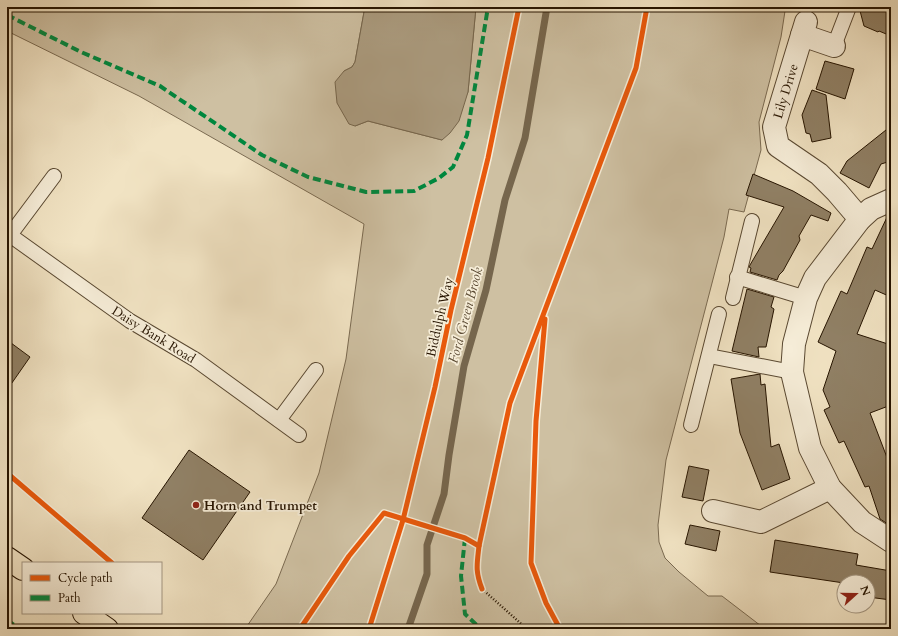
<svg xmlns="http://www.w3.org/2000/svg" width="898" height="636" font-family="Cardo,serif">
<style>
.green{fill:#cec0a2;stroke:#7a6a51}
.water{fill:#ac9d81;stroke:#76664d}
.lines{fill:none;stroke-linecap:round;stroke-linejoin:round}
.stream{stroke:#76664d;stroke-width:7}
.building{fill:#908065;stroke:#261400}
.service-casing{stroke:#594831;stroke-width:16}
.minor-casing{stroke:#594831;stroke-width:24}
.trunk-casing{stroke:#261400;stroke-width:24}
.path{stroke:#261400;stroke-width:2.5;stroke-dasharray:1 2;stroke-linecap:butt}
.service{stroke:#f6edd8;stroke-width:14}
.minor{stroke:#f6edd8;stroke-width:22}
.trunk{stroke:#f1e3c3;stroke-width:22}
.quiet{stroke:#00873e;stroke-width:4;stroke-dasharray:8 4;stroke-linecap:butt}
.cycleway-casing{stroke:#f6edd8;stroke-width:8}
.cycleway{stroke:#e8590c;stroke-width:5}
.poi-dot{fill:#8f2418;stroke:#f6edd8;stroke-width:1.5}
.labels{text-anchor:middle;stroke-width:3.5;stroke-linejoin:round;paint-order:stroke}
.street-label{font-size:13px;fill:#261400;stroke:#f6edd8}
.poi-label{font-size:13px;font-weight:bold;fill:#261400;stroke:#f6edd8;text-anchor:start}
.water-label{font-size:14px;font-style:italic;fill:#5c4b34;stroke:#f6edd8}
</style>
<rect width="100%" height="100%" fill="#f1e3c3"/>
<filter id="stains"><feTurbulence type="fractalNoise" baseFrequency=".005" numOctaves="4"/><feColorMatrix values="0 0 0 0 .2 0 0 0 0 .09 0 0 0 0 .02 0 0 0 .5 -.17"/></filter>
<radialGradient id="worn" r=".72"><stop offset=".6" stop-color="#630" stop-opacity="0"/><stop offset="1" stop-color="#630" stop-opacity=".3"/></radialGradient>
<polygon class="green" points="7,7 368,7 364,12 355,62 352,67 344,71 355,126 368,121 442,140 468,92 476,7 783,7 785,11 781,37 759,122 761,150 744,212 729,209 724,237 666,460 658,525 659,542 665,558 679,572 708,596 722,596 765,629 245,629 276,584 319,473 346,359 364,224 139,96 7,31"/>
<polygon class="water" points="368,7 476,7 468,92 459,121 450,133 442,140 368,121 355,126 349,124 337,103 335,82 344,71 352,67 355,62 364,12"/>
<g class="lines">
<polyline class="stream" points="406,629 409,626 427,574 427,545 444,494 449,455 464,366 486,290 505,200 525,138 547,7"/>
</g>
<g class="building">
<polygon points="859,7 891,7 891,36 879,31 878,32 864,26"/>
<polygon points="825,61 854,69 845,99 816,89"/>
<polygon points="812,90 826,95 831,138 812,142 810,134 806,133 802,115"/>
<polygon points="891,126 891,161 881,164 869,188 840,173 847,161"/>
<polygon points="753,174 793,191 831,213 828,221 811,215 799,236 800,240 783,271 779,275 777,280 750,272 751,268 749,267 750,265 784,207 746,195"/>
<polygon points="891,214 891,297 875,290 857,334 891,345 891,405 870,413 891,468 891,526 880,519 869,486 865,487 844,441 839,443 824,410 830,407 823,390 836,351 818,342 841,291 847,294 867,247 872,249 888,215"/>
<polygon points="747,289 774,297 771,307 774,309 766,347 758,347 759,357 732,351"/>
<polygon points="7,340 30,357 7,390"/>
<polygon points="760,374 761,385 765,384 771,447 779,444 790,479 762,490 740,433 731,379"/>
<polygon points="189,450 250,492 203,560 142,518"/>
<polygon points="689,466 709,470 703,501 682,497"/>
<polygon points="690,525 720,531 716,551 685,544"/>
<polygon points="775,540 858,554 856,565 891,571 891,600 868,597 868,582 844,583 770,572"/>
</g>
<g class="lines">
<defs>
<g id="service">
<polyline points="834,46 849,7"/>
<polyline points="7,233 130,321 196,360 299,435"/>
<polyline points="10,235 54,176"/>
<polyline points="737,277 806,298"/>
<polyline points="733,298 752,221"/>
<polyline points="709,356 792,372"/>
<polyline points="279,420 316,370"/>
<polyline points="691,425 719,314"/>
</g>
<g id="minor">
<polyline points="806,22 774,127 778,146 819,174 837,192 860,219"/>
<polyline points="802,35 834,46"/>
<polyline points="891,200 871,209 860,219 815,278 806,298 794,344 792,372 810,448 830,488 862,522 891,541"/>
<polyline points="713,511 761,522 830,488"/>
</g>
<g id="trunk">
<polyline points="7,558 23,569"/>
<polyline points="84,613 107,629"/>
</g>
</defs>
<use href="#service" class="service-casing"/>
<use href="#minor" class="minor-casing"/>
<use href="#trunk" class="trunk-casing"/>
<polyline class="path" points="482,589 527,629"/>
<use href="#service" class="service"/>
<use href="#minor" class="minor"/>
<use href="#trunk" class="trunk"/>
<g class="quiet">
<polyline points="7,15 81,52 160,86 262,155 308,177 366,192 414,191 439,178 453,167 467,135 488,7"/>
<polyline points="465,538 461,576 465,614 481,629"/>
<polyline points="7,620 20,629"/>
</g>
<defs>
<g id="cycleway">
<polyline points="545,319 536,421 531,563 546,603 560,629"/>
<polyline points="7,473 112,563"/>
<path d="M482,589C475,571 477,564 479,546L510,403L636,68L647,7"/>
<polyline points="300,629 349,556 384,513 465,538 479,546"/>
<polyline points="369,629 403,520 435,387 451,310 488,158 519,7"/>
</g>
</defs>
<use href="#cycleway" class="cycleway-casing"/>
<use href="#cycleway" class="cycleway"/>
</g>
<circle class="poi-dot" cx="196" cy="505" r="4"/>
<g class="labels">
<g class="street-label">
<text transform="translate(785 91) rotate(-73)" y="5">Lily Drive</text>
<text transform="translate(439 317) rotate(-77)" y="5">Biddulph Way</text>
<text transform="translate(154 334) rotate(32)" y="5">Daisy Bank Road</text>
</g>
<g class="poi-label">
<text x="204" y="510">Horn and Trumpet</text>
</g>
<g class="water-label">
<text transform="translate(465 315) rotate(-75)" y="5">Ford Green Brook</text>
</g>
</g>
<rect width="898" height="636" fill="none" stroke="#f1e3c3" stroke-width="24"/>
<rect x="8" y="8" width="882" height="620" fill="none" stroke="#261400" stroke-width="2"/>
<rect x="12" y="12" width="874" height="612" fill="none" stroke="#261400"/>
<rect x="22" y="562" width="140" height="52" fill="#f6edd8" stroke="#a39682"/>
<rect x="30" y="575" width="20" height="6" fill="#e8590c" stroke="#a39682"/>
<text x="58" y="582" font-size="12" fill="#261400">Cycle path</text>
<rect x="30" y="595" width="20" height="6" fill="#00873e" stroke="#a39682"/>
<text x="58" y="602" font-size="12" fill="#261400">Path</text>
<g transform="translate(856 594) rotate(69)"><circle r="19" fill="#f6edd8" stroke="#a39682"/>
<path d="M0-3L7 15L0 10L-7 15Z" fill="#8f2418"/>
<text y="-6" font-size="11" font-weight="bold" text-anchor="middle" fill="#261400">N</text>
</g>
<rect width="100%" height="100%" filter="url(#stains)"/>
<rect width="100%" height="100%" fill="url(#worn)"/>
</svg>
